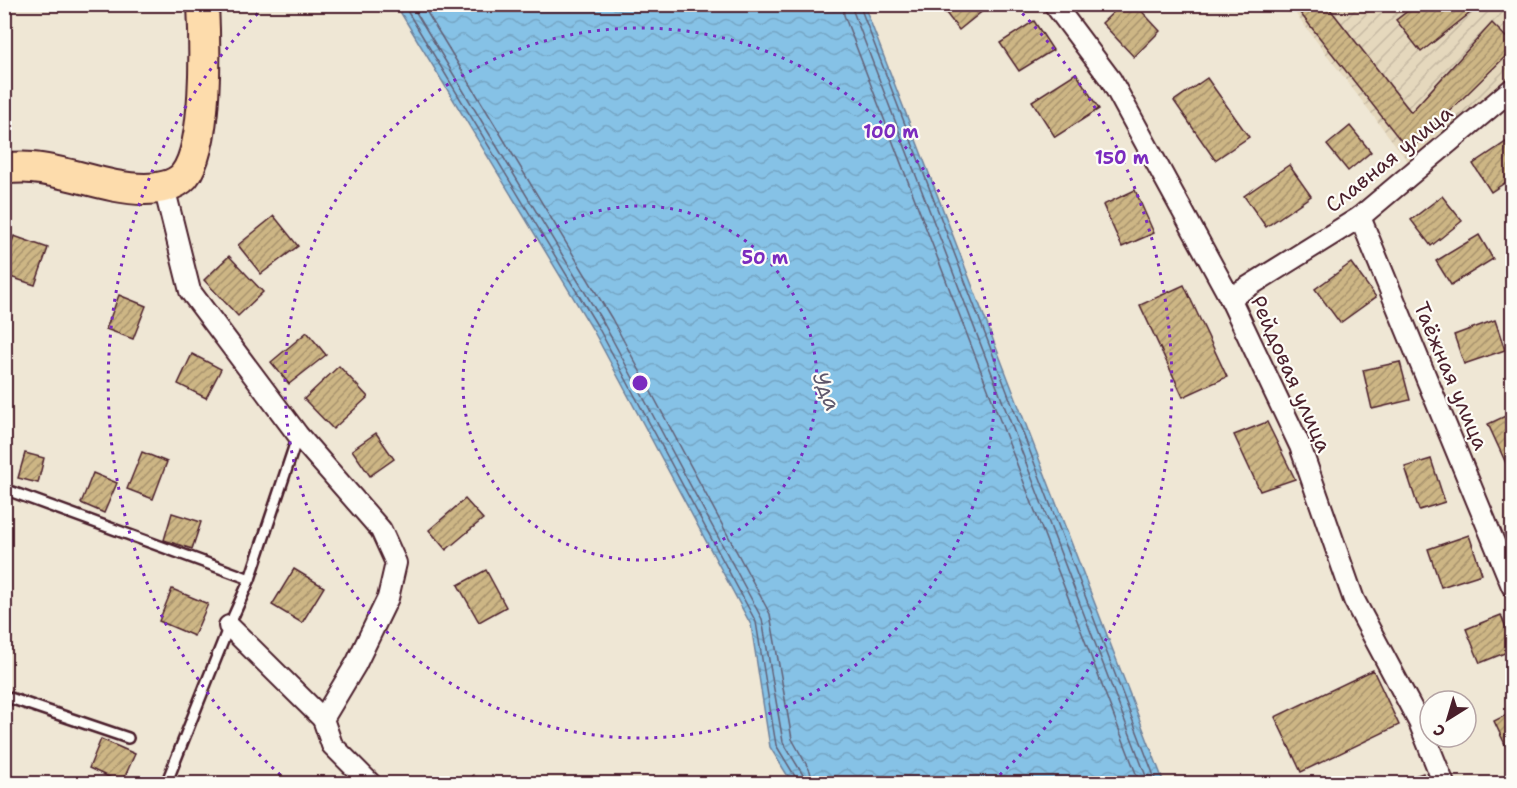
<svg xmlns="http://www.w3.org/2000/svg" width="1517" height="788" font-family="'Shantell Sans',sans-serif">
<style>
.industrial{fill:url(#industrial-furrows)}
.water{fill:url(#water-waves);stroke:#6e819b;stroke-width:1.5}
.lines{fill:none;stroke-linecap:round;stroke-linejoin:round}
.shore{stroke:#626076;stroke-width:1.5}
.building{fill:url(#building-hatch);stroke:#4a1f2b;stroke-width:1.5}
.service-casing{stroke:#4a1f2b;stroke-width:14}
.minor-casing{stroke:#4a1f2b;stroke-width:24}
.primary-casing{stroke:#4a1f2b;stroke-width:34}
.service{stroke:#fdfcf7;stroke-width:9}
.minor{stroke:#fdfcf7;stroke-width:20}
.primary{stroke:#fddcac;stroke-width:30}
.ring{fill:none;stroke:#7b2cbf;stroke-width:3;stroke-dasharray:3 6}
.labels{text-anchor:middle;stroke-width:4.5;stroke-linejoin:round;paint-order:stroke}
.street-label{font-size:21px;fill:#4a1f2b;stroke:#fdfcf7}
.water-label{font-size:22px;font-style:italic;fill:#5f586c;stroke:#fdfcf7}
.centre{fill:#7b2cbf;stroke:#fdfcf7;stroke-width:3}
.ring-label{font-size:18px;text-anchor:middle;font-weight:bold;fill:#7b2cbf;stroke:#fdfcf7;stroke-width:4.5;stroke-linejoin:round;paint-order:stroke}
</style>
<defs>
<pattern id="industrial-furrows" width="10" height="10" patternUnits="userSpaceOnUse" patternTransform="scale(1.5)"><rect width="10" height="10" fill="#e5d8bd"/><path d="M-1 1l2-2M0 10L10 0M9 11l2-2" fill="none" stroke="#c6b9a3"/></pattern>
<pattern id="water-waves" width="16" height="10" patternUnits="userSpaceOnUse" patternTransform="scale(1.5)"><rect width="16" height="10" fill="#86c2e6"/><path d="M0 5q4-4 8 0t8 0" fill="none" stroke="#75a6c5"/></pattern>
<pattern id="building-hatch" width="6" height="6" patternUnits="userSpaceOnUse" patternTransform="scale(1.5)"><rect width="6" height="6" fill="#cdb685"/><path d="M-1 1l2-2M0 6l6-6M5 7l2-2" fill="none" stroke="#a8936d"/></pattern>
</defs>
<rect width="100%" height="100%" fill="#efe7d5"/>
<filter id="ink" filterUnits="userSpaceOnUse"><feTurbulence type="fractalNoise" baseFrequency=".0167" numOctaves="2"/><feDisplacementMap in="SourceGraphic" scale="12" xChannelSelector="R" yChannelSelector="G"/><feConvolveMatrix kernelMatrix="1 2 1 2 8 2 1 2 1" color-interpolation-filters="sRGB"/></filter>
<g filter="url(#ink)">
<polygon class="industrial" points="1289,5 1512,5 1512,100 1419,176"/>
<polygon class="water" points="396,5 864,5 1164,783 792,783 770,747 751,625 593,330"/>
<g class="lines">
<g class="shore">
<polyline points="403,4 598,327 756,622 776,745 796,778 797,784"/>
<polyline points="411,4 604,324 762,619 783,742 803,775 804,784"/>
<polyline points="422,4 612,319 770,614 792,739 810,771 813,784"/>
<polyline points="843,4 844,15 1140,784"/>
<polyline points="852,4 853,11 1149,784"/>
<polyline points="859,4 1157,784"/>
</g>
</g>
<g class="building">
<polygon points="939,4 982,4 985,9 959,30"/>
<polygon points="1122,4 1135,4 1160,31 1134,57 1102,23"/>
<polygon points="1293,4 1326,4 1411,112 1492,23 1512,43 1512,50 1409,151"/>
<polygon points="1417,4 1478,4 1479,6 1421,52 1396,20"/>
<polygon points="1034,21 1053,50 1019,71 1000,43"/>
<polygon points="1076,73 1099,109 1055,137 1032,101"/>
<polygon points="1207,78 1249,137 1215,160 1174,101"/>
<polygon points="1350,126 1371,152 1348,171 1327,145"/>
<polygon points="1512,138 1512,178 1491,192 1473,164"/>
<polygon points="1289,165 1311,196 1266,227 1244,196"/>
<polygon points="1135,190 1154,233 1122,247 1103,205"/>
<polygon points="1442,196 1462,221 1431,246 1411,220"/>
<polygon points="274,216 298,246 261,274 238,245"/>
<polygon points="1479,235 1493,259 1451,285 1436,261"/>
<polygon points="14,236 48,248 35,285 4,275 4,265"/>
<polygon points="229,256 263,292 238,316 204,280"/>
<polygon points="1351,263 1376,297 1340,323 1315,289"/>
<polygon points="1184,285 1227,377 1183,397 1140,305"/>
<polygon points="119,295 146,306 133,339 106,329"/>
<polygon points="1495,320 1505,350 1464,364 1454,335"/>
<polygon points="307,332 326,355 289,384 271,362"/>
<polygon points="192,354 221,369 206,398 178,384"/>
<polygon points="1400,362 1410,400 1372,409 1363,370"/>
<polygon points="339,366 368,397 333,429 304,399"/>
<polygon points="1512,413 1512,470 1510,472 1488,424"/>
<polygon points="1267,422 1295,479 1260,491 1234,435"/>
<polygon points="376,433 394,459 370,476 352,450"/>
<polygon points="142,452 167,462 153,499 127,489"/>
<polygon points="25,453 44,458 38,483 18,478"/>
<polygon points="1431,459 1445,502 1419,510 1405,467"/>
<polygon points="93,473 117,483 104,513 81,503"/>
<polygon points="465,499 483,519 446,550 429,530"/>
<polygon points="172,513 201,522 192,549 164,540"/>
<polygon points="1469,535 1482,574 1441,587 1428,549"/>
<polygon points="294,569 324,587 302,623 272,605"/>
<polygon points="486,570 506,607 479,622 458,585"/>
<polygon points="172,589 208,604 194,636 159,621"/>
<polygon points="1501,615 1512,643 1512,650 1480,663 1466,629"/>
<polygon points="1373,670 1399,725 1301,772 1275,717"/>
<polygon points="1512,712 1512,756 1511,757 1494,721"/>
<polygon points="101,739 135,754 122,783 89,768"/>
<polygon points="1423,773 1426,784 1392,784"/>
<polygon points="473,775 482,784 465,784"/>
</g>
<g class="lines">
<defs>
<g id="service">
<polyline points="4,489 250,579"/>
<polyline points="4,696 128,738"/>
<polyline points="166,784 229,626 250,579 298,435"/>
</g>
<g id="minor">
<polyline points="1054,4 1111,80 1230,298 1300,446 1354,600 1419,722 1444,784"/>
<polyline points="164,187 190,291 298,435 381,530 396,563 388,598 356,664 323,719 332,745 371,784"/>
<polyline points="1360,217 1512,586"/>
<polyline points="1230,298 1360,217 1512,89"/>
<polyline points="229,626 323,719"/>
</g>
<path id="primary" d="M4,168C14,168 23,167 32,168C70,171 107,189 145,189C157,189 175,186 184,176C208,147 205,43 203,4"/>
</defs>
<use href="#service" class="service-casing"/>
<use href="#minor" class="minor-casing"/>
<use href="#primary" class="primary-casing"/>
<use href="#service" class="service"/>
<use href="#minor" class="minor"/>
<use href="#primary" class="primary"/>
</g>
</g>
<g class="ring">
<circle cx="640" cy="383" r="177"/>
<circle cx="640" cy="383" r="355"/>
<path d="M287 781A532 532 0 0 1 264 7M1016 7A532 532 0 0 1 993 781"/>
</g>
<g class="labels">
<g class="street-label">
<text transform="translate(1389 159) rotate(-39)" y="7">Славная улица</text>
<text transform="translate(1291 374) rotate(66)" y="7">Рейдовая улица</text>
<text transform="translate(1451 376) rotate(67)" y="7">Таёжная улица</text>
</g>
<g class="water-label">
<text transform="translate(827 391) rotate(68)" y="8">Уда</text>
</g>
</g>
<circle cx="640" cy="383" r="9" class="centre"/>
<g class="ring-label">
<text x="891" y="138">100 m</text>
<text x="1122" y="164">150 m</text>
<text x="765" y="264">50 m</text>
</g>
<rect width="1517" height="788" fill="none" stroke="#fdfcf7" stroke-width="24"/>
<rect x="12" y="12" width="1493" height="764" fill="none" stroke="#4a1f2b" stroke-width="2" filter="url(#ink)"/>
<g transform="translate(1448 719) rotate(217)"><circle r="28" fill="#fdfcf7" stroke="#b5a4a5" stroke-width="1.5"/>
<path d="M0-4.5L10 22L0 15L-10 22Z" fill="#4a1f2b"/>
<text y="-9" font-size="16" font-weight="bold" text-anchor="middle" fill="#4a1f2b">С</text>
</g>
</svg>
